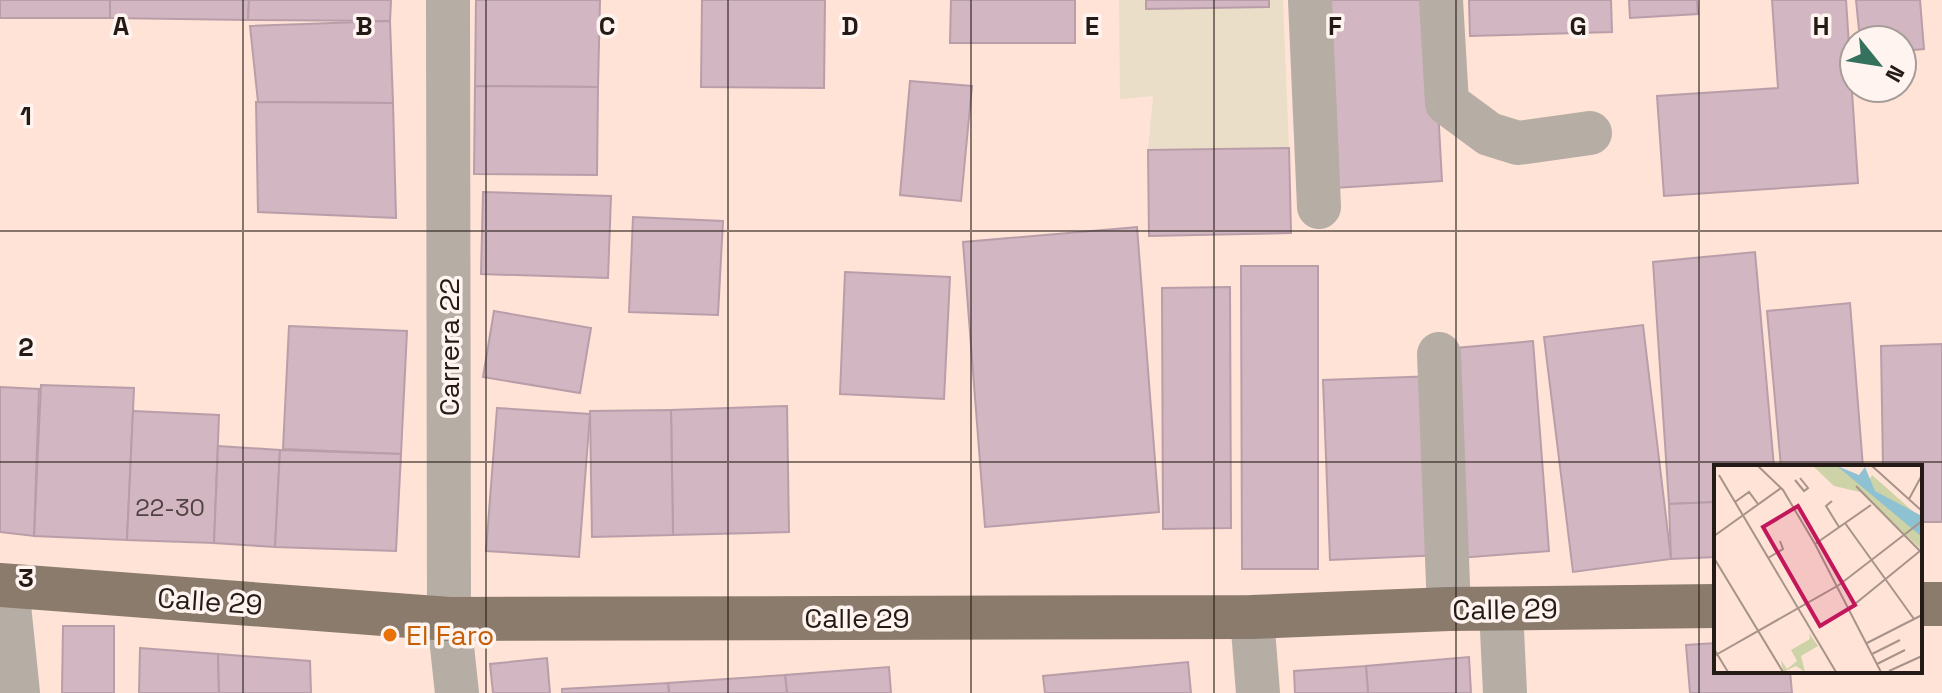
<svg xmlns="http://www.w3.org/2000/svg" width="1942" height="693" font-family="'Space Grotesk',sans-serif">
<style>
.education{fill:#eadec9}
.building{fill:#d2b6c2;stroke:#b99ea9;stroke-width:2}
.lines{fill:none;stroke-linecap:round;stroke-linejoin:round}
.minor{stroke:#b6ada5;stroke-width:44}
.major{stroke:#8b7b6c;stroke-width:44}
.grid{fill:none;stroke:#241b16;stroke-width:2;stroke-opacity:0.55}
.food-dot{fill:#e8710a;stroke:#fff4ef;stroke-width:3}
.labels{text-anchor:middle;stroke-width:7;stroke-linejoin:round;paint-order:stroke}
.number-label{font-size:24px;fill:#504241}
.street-label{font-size:28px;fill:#241b16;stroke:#fff4ef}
.food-label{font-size:28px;fill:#c56008;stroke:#fff4ef;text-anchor:start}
.inset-road{fill:none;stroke:#a79389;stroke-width:2}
.view{fill:#c2185b;fill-opacity:0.15;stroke:#c2185b;stroke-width:4}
.inset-edge{fill:none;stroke:#241b16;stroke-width:4}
.grid-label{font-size:26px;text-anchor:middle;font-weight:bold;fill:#241b16;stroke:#fff4ef;stroke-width:7;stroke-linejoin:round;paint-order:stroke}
</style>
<rect width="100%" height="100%" fill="#fee3d6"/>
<polygon class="education" points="1119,0 1283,0 1289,148 1148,150 1153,96 1120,99"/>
<g class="building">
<rect x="0" y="0" width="110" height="18"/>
<polygon points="110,0 249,0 248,20 110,18"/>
<polygon points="249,0 391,0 390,21 248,20"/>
<polygon points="476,0 600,0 598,87 475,86"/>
<polygon points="702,0 825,0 824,88 701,87"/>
<polygon points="951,0 1075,0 1075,43 950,43"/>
<polygon points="1146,0 1269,0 1269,7 1146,9"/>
<polygon points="1323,0 1432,0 1442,181 1335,188"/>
<polygon points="1469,0 1611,0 1612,32 1470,36"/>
<polygon points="1629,0 1697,0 1698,14 1630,18"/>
<polygon points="1772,0 1846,0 1858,183 1664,196 1657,96 1778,88"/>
<polygon points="1856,0 1920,0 1924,49 1902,51 1902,40 1860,40"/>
<polygon points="390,21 393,103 258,102 250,26"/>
<polygon points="910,81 972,86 961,201 900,195"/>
<polygon points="475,86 598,87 597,175 474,174"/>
<polygon points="256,102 393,103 396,218 258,212"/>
<polygon points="1289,148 1291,233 1149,236 1148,150"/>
<polygon points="483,192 611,196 608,278 481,274"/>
<polygon points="633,217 723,221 718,315 629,312"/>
<polygon points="1137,227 1159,512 985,527 963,242"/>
<polygon points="1755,252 1774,467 1716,467 1716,502 1669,504 1653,262"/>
<polygon points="1241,266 1318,266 1318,569 1242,569"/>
<polygon points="845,272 950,277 944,399 840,394"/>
<polygon points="1230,287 1231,528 1163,529 1162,288"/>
<polygon points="1850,303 1863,467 1781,467 1767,311"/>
<polygon points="494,311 591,328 580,393 483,377"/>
<polygon points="1643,325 1671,559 1573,572 1544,337"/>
<polygon points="289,326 407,331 401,454 283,449"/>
<polygon points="1533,341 1549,551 1459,558 1444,349"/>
<polygon points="1942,344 1942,522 1920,522 1920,467 1883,467 1881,346"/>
<polygon points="1436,376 1443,555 1330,560 1323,380"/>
<polygon points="41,385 134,388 127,540 34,536"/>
<polygon points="0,387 39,389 34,536 0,532"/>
<polygon points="787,406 789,532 673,535 671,410"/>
<polygon points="497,408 590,414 579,557 486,551"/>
<polygon points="671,410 673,535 592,537 590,411"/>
<polygon points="133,411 219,415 214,543 127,540"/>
<polygon points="218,446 280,450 275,547 214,543"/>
<polygon points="280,450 401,454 396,551 275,547"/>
<polygon points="1716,502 1716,557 1671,559 1669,504"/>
<polygon points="63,626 114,626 114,693 62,693"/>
<polygon points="1716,643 1716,671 1790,671 1792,693 1690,693 1686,645"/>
<polygon points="140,648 218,654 219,693 139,693"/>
<polygon points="218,654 310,661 311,693 219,693"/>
<polygon points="1469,657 1471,693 1368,693 1366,666"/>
<polygon points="547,658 550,693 493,693 490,664"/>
<polygon points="1188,662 1191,693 1045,693 1043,676"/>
<polygon points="1366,666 1368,693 1295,693 1294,671"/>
<polygon points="889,667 891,693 787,693 785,675"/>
<polygon points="785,675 787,693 669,693 668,683"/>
<polygon points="668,683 669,693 562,693 562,689"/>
</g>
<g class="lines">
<g class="minor">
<polyline points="448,0 449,619 457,693"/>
<polyline points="1310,0 1319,207"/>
<polyline points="1441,0 1447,103 1489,134 1518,143 1590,133"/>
<polyline points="1439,354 1449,609"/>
<polyline points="7,586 18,693"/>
<polyline points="1501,609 1505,693"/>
<polyline points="1252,617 1258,693"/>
</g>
<g class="major">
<polyline points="0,585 449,619 1252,617 1449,609 1716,606"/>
<polyline points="1920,604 1942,604"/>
</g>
</g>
<path class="grid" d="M243,0V693M486,0V693M728,0V693M971,0V693M1214,0V693M1456,0V693M1699,0V693M0,231H1942M0,462H1942"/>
<circle class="food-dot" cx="390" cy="635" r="8"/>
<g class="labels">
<g class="number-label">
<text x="170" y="516">22-30</text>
</g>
<g class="street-label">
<text transform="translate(449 347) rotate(-90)" y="10">Carrera 22</text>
<text transform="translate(210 601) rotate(4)" y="10">Calle 29</text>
<text transform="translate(1505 609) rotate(-1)" y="10">Calle 29</text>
<text x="857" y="628">Calle 29</text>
</g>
<g class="food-label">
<text x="406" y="645">El Faro</text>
</g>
</g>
<g transform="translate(1714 465)">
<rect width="208" height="208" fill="#fee3d6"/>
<path d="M99,1H123L142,14L208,72V85L146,27L120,21ZM158,10L202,49L201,50L161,26L154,17ZM95,168L104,181L87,191L91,207L82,201L69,207L67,195L73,204L83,196L77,185L96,174Z" fill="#cdd2a7"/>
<path d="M123,1L145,10L151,2L161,26L206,50L208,72Z" fill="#8ec1d2"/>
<path class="inset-road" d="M44,1L69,25L101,79L167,207M158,1L208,46M5,10L122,207M81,15L90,26L94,23L86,13M195,34L208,10M118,36L112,41L125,62M21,37L35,27L44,39M131,58L200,154M0,71L67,23M101,79L157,40M0,93L69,207M54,93L69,84L66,76M136,143L206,86L142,21M153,178L208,150M0,184L14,207M158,189L186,175M0,191L125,120L208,56M163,199L191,185M175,206L208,191"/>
<path class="view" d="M84,41L141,140L106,161L49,62Z"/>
<rect width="208" height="208" class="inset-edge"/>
</g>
<g class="grid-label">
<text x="121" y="35">A</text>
<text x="364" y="35">B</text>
<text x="607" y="35">C</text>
<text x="850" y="35">D</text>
<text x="1092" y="35">E</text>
<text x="1335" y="35">F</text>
<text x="1578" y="35">G</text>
<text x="1821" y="35">H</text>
<text x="26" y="125">1</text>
<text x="26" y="356">2</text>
<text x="26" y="587">3</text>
</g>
<g transform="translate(1878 64) rotate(120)"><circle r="38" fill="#fff4ef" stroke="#a79d98" stroke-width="2"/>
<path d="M0-6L14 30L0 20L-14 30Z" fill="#34725e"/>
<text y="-12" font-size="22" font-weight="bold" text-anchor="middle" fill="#241b16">N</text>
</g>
</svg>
